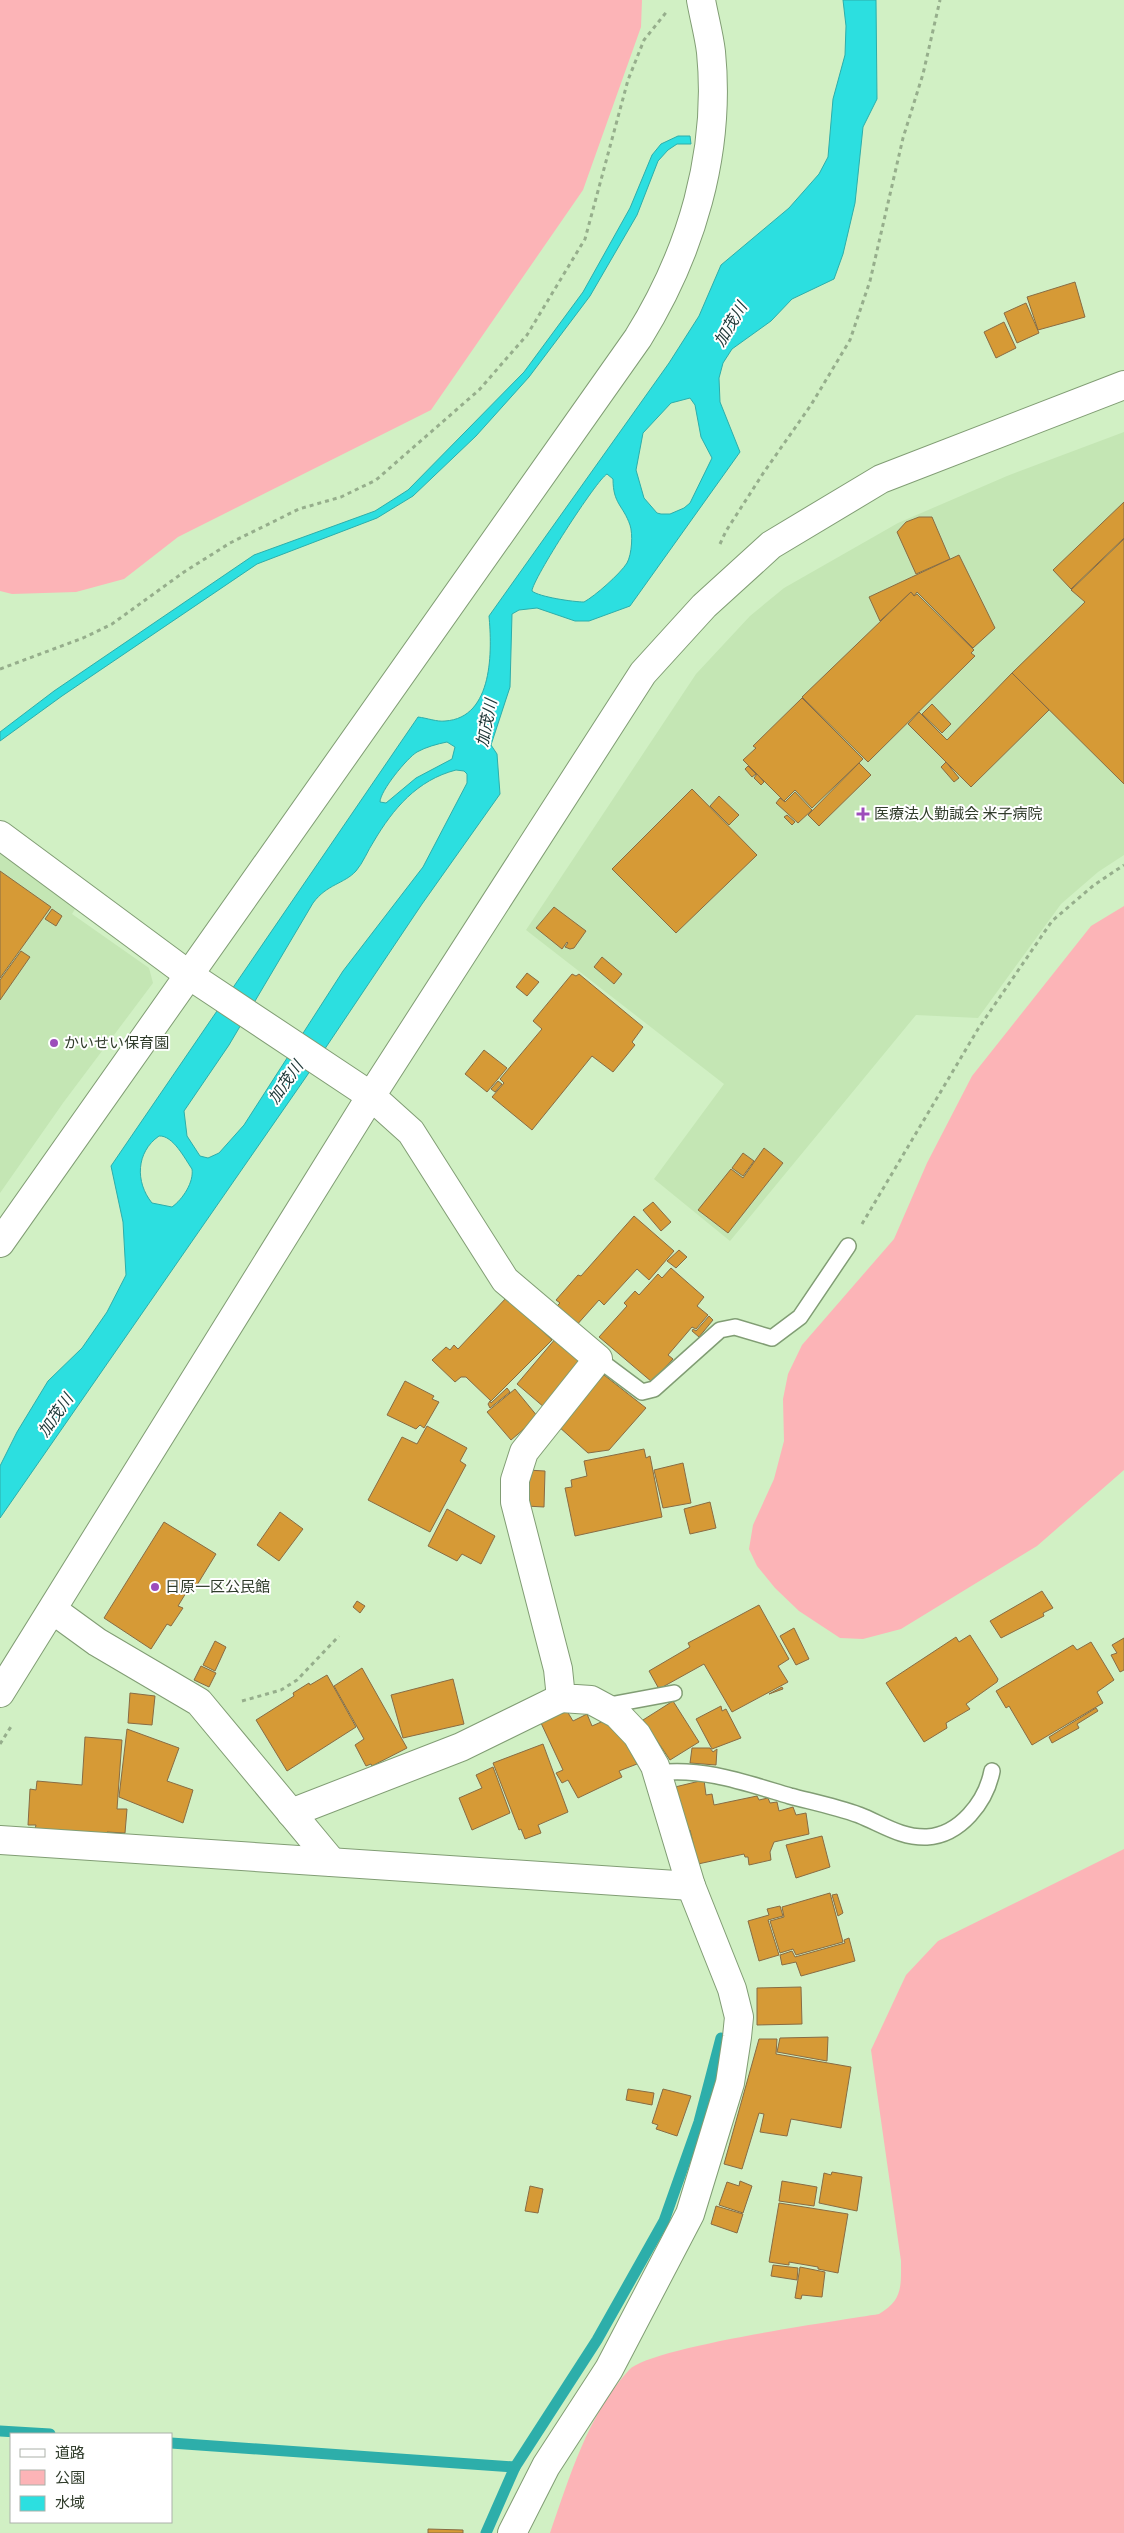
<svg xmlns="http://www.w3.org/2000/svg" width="1124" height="2533" font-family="'Source Serif 4','Noto Sans JP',serif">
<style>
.built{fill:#c4e6b4}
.green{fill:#fcb4b7}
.water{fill:#2cdfe0;stroke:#2daeaa;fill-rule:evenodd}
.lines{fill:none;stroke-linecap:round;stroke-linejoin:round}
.stream{stroke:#2daeaa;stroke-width:11}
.building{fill:#d69a36;stroke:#886c44}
.service-casing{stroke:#819d74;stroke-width:18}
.minor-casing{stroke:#819d74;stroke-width:30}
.tertiary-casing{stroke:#819d74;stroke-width:30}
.path{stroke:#96ae8c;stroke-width:3;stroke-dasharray:4 4;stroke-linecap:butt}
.service{stroke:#fff;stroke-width:15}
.minor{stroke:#fff;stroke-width:28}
.tertiary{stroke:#fff;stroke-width:28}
.poi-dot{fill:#9d4cbb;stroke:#fff;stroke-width:2}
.labels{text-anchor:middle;stroke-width:4;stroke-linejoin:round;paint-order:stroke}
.poi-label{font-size:15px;fill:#303c2b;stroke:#fff;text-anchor:start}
.water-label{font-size:16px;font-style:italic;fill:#1c3636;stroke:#fff}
</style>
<rect width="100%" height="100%" fill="#d1f0c4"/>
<g class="built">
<polygon points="1124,432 1124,855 1098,872 1061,904 978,1018 916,1015 730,1241 654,1179 724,1084 526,930 696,674 750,616 784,588 898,523 1007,476"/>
<polygon points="0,845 78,904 72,914 149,968 153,983 63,1103 0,1193"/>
</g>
<g class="green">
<polygon points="0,0 642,0 641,27 583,190 431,410 178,537 124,579 76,592 12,594 0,591"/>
<polygon points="1124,906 1124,1470 1037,1546 901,1629 863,1639 840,1638 799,1611 775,1588 757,1566 749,1549 753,1525 774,1479 784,1441 783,1399 788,1374 802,1345 894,1239 927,1163 972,1076 1091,926"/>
<path d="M1124,1849V2533H550C570,2476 587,2416 629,2370C650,2347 837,2321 879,2314C903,2300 901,2286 901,2261L871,2050L906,1975L938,1941Z"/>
</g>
<g class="water">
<path d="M843,0H876L877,99L863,127L855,203L843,254L834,279L792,299L771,321L732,349L723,363L719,378L720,402L740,452L630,606L589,621H575L537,608L519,610L512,614L510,687L491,745L497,754L500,794L422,904L306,1077L0,1518V1466L17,1432L48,1381L82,1348L107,1312L126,1275L123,1222L111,1166L418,717C427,718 437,722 445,721C494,718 492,649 489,616L669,363L699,316L721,265L789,208L819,174L828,157L833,99L845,55L846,26ZM690,398L695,405L701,437L712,458L690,503L684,508L670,514H661L657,513L644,498L636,470L643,433L671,403ZM607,474L613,479C613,504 623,505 630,525C633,534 632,554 627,563C620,574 595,596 584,602C574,602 539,597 532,591C532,580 597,479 607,474ZM447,742L455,747L452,759L416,778L386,803L380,802C380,791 407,758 417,752C426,747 437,744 447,742ZM456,770L464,771L467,774V783L423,867L343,971L244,1125L219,1153L208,1158L200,1156L187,1136L184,1111L229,1045L313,903C327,884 344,884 356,871C363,863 368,850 374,841C393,809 417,780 456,770ZM159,1136C173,1135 185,1159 192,1169C194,1182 183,1199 172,1207L152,1203C135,1182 136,1152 159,1136Z"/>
<polygon points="678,136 690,136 691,144 677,144 668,150 658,161 637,215 590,296 529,377 476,436 413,496 377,518 257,564 62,696 0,741 0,732 54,691 254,555 375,511 408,490 524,372 583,292 630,208 652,155 661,144"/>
</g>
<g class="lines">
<g class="stream">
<polyline points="0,2431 50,2434"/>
<polyline points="171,2443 515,2467"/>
<polyline points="486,2533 515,2467 597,2340 664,2221 699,2122 721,2038"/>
</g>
</g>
<g class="building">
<polygon points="1075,282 1085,317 1038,330 1027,297"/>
<polygon points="1026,303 1039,333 1017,343 1004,313"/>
<polygon points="1004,322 1016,348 996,358 984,332"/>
<polygon points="1124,502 1124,538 1071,589 1053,570"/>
<polygon points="919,517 932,517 950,559 916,574 897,532 906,522"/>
<polygon points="1124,539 1124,784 1012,673 1085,602 1071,590"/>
<polygon points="959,555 995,628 973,648 917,592 914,596 911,592 880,621 869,597"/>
<polygon points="911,592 914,596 917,594 974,650 971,653 975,656 868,762 802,697"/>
<polygon points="1012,673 1049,710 971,787 908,724 919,712 947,740"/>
<polygon points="802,698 863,759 812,808 795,790 784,801 743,760 756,748 753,746"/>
<polygon points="932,704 951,724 942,733 922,714"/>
<polygon points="946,762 959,778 954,782 941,767"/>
<polygon points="859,763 871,775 819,826 808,815"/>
<polygon points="748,766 756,774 752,777 745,769"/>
<polygon points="757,774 764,782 761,785 754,778"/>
<polygon points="692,789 757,855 676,933 612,869"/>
<polygon points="795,792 812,810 798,823 776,803 780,798 785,802"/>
<polygon points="719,796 739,815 729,825 710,806"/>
<polygon points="787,815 795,822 792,825 784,817"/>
<polygon points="0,871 51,907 0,978"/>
<polygon points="554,907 586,931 574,948 570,949 565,947 568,943 567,942 562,949 536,928"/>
<polygon points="52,909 62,916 56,926 45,919"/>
<polygon points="21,951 30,957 0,1000 0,980"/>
<polygon points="602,957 622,974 614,984 594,967"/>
<polygon points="527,973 539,982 527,996 516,987"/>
<polygon points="572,974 576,976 579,974 643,1027 632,1042 635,1045 613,1072 592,1056 532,1130 492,1097 504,1083 500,1079 542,1029 533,1021"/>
<polygon points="484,1050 507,1068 487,1092 465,1074"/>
<polygon points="498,1081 502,1084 495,1092 491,1089"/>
<polygon points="764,1148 783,1163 728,1233 698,1210 731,1169 743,1178"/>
<polygon points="743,1153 754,1161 743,1176 732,1168"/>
<polygon points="653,1202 671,1222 661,1231 643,1210"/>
<polygon points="634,1216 674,1251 649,1280 637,1269 604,1305 599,1300 575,1327 554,1309 560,1303 556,1300 578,1275 581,1276"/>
<polygon points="679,1250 687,1257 676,1268 667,1261"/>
<polygon points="671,1268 704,1297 697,1306 708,1315 696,1329 692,1327 668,1355 673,1359 652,1382 599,1337 627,1306 624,1303 635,1291 639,1295 658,1274 662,1278"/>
<polygon points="507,1297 552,1340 491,1401 466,1377 461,1377 455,1382 432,1360 446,1347 450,1350 454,1345 458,1349"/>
<polygon points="709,1316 713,1320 699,1337 692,1331 693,1329 696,1331"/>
<polygon points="556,1338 584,1361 545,1408 517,1384"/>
<polygon points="604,1375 646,1408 609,1450 588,1453 558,1426"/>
<polygon points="405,1381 434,1396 432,1399 439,1402 424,1428 420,1425 416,1429 387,1415"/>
<polygon points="507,1388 510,1392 490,1408 488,1404 490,1401 491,1403"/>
<polygon points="515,1389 538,1417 511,1440 487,1412"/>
<polygon points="427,1426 467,1448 460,1461 466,1465 430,1532 368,1500 402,1437 417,1444"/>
<polygon points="644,1449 646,1458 650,1456 662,1517 575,1536 565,1488 572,1487 571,1480 587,1476 584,1461"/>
<polygon points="683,1463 691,1503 663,1508 654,1470"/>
<polygon points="527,1470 545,1471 544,1507 526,1506"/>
<polygon points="710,1502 716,1528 690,1534 684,1509"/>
<polygon points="447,1509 495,1536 481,1564 462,1554 457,1561 428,1546"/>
<polygon points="280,1512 303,1529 279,1561 257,1545"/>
<polygon points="164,1522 216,1554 197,1585 192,1583 178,1606 183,1608 171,1626 167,1624 151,1649 104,1618"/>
<polygon points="1042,1591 1053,1608 1043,1613 1044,1616 1001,1638 990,1621"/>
<polygon points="357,1601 365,1606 360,1613 353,1607"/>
<polygon points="759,1605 789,1659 778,1666 788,1682 732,1712 704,1664 659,1689 649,1671 690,1647 688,1643"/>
<polygon points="794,1628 809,1659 796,1665 780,1636"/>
<polygon points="970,1635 998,1679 997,1682 966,1704 970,1709 946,1723 947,1728 924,1742 886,1683 956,1637 959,1642"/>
<polygon points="1124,1638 1124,1670 1120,1672 1111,1655 1117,1653 1112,1645"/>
<polygon points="215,1641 226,1647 215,1671 203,1665"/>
<polygon points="1091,1642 1114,1680 1097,1692 1103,1703 1032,1745 1009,1706 1006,1708 996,1691 1073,1645 1077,1650"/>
<polygon points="201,1666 216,1673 209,1687 194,1680"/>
<polygon points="362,1668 407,1748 372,1766 371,1764 366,1766 355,1745 364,1739 334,1686"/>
<polygon points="327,1675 356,1727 287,1771 256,1720 294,1696 293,1693 309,1683 310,1685"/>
<polygon points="453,1679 464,1724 403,1738 391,1695"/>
<polygon points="782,1687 783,1689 769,1694"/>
<polygon points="130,1693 155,1696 152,1725 128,1723"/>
<polygon points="673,1701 699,1742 670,1760 643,1720"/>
<polygon points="721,1706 722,1711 726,1709 741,1738 712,1749 696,1719"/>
<polygon points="1096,1708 1098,1711 1077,1724 1079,1728 1052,1743 1049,1737"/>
<polygon points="567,1711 573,1721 587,1714 592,1726 608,1719 613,1730 619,1727 637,1764 619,1771 622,1777 578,1798 568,1780 562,1783 556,1773 563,1770 541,1723"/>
<polygon points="127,1729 179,1748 167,1781 193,1790 183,1823 119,1797"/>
<polygon points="85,1737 122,1740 117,1809 127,1809 125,1833 107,1832 107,1834 35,1829 36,1825 28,1825 30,1789 36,1790 37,1781 82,1785"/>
<polygon points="543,1744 568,1812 538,1825 541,1833 525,1839 521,1829 519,1830 493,1763"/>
<polygon points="692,1748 710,1748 713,1752 717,1749 716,1765 690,1763"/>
<polygon points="493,1767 510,1813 472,1830 459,1798 482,1788 476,1775"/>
<polygon points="704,1780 706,1795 712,1794 714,1805 757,1796 759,1800 768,1798 770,1803 777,1802 779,1811 793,1807 796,1815 806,1813 809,1834 774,1842 770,1852 771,1860 749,1865 748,1857 745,1857 744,1854 698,1864 690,1830 686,1832 675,1787"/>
<polygon points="822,1836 830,1867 796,1878 786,1845"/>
<polygon points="830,1893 843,1942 796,1955 793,1949 780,1953 770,1921 784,1917 782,1907"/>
<polygon points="837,1894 843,1913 838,1916 832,1895"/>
<polygon points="780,1906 783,1916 768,1920 779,1955 759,1961 748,1921 769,1915 767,1909"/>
<polygon points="849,1938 855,1961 801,1976 796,1962 782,1965 780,1955 792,1951 795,1957 845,1943 844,1940"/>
<polygon points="801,1987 802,2024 757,2025 757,1988"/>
<polygon points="828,2037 827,2061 777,2052 780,2038"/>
<polygon points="759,2039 777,2039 776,2054 851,2067 841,2128 791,2119 787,2136 760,2132 764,2114 759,2113 742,2169 724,2164"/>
<polygon points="628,2089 654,2093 652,2105 626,2100"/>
<polygon points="663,2089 691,2096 677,2136 656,2129 658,2125 652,2123"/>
<polygon points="832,2172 862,2177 857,2211 819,2203 824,2173 831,2175"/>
<polygon points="740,2181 752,2186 743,2213 719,2205 727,2182 739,2186"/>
<polygon points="782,2181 817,2187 814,2206 779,2201"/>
<polygon points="530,2186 543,2189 538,2213 525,2211"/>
<polygon points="779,2203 848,2214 838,2273 818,2269 818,2267 789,2262 789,2265 769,2262"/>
<polygon points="716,2206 743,2214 737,2233 711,2224"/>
<polygon points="773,2265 798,2268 797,2280 771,2276"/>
<polygon points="800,2267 825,2272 822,2297 802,2295 801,2299 795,2298"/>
<polygon points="428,2529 463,2530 463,2533 428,2533"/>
</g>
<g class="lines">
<defs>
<g id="service">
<polyline points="598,1359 642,1392 654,1389 720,1330 735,1327 772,1338 800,1317 848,1246"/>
<polyline points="604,1706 674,1693"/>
<path d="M657,1773C703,1767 746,1783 790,1796C813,1802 837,1807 859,1815C882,1824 901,1838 927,1837C960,1835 986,1802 992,1771"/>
</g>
<g id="minor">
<polyline points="0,835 189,975 371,1096 411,1132 505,1280 598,1359 524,1452 515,1480 515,1502 558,1669 561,1698 591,1700 617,1714 637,1735 655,1766 691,1886 732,1989 739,2017 737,2037 730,2083 690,2214 609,2369 546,2466 512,2533"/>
<path d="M0,1243L638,338C691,253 721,153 711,52C709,35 704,17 701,0"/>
<polyline points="53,1610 97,1642 199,1702 332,1862"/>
<polyline points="291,1813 461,1747 561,1698"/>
<polyline points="0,1840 691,1886"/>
</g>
<polyline id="tertiary" points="0,1693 371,1096 643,673 704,606 771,545 881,479 1124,385"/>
</defs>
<use href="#service" class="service-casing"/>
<use href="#minor" class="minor-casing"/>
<use href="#tertiary" class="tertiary-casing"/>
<g class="path">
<polyline points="720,544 726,531 764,472 811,405 850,340 870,281 903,138 923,74 940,0"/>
<polyline points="0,669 83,638 112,624 184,572 230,543 299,509 341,497 376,480 479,390 527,335 585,239 628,80 644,40 668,10"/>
<polyline points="862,1224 978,1029 1052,921 1094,885 1124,865"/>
<polyline points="242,1701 281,1690 297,1680 339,1636"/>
<polyline points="0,1744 12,1725"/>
</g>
<use href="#service" class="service"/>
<use href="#minor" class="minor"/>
<use href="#tertiary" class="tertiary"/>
</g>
<g class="poi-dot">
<path d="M860.5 806.5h5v5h5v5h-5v5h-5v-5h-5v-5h5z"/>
<circle cx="54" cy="1043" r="5"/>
<circle cx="155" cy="1587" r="5"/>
</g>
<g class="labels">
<g class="poi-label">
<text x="874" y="819">医療法人勤誠会 米子病院</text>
<text x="64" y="1048">かいせい保育園</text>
<text x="165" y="1592">日原一区公民館</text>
</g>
<g class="water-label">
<text transform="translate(730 324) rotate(-59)" y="6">加茂川</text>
<text transform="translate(486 723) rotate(-79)" y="6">加茂川</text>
<text transform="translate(285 1082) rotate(-55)" y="6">加茂川</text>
<text transform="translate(55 1415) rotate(-55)" y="6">加茂川</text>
</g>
</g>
<rect x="10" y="2433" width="162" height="90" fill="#ffffff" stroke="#acb1aa"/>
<rect x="20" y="2449" width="25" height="8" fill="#ffffff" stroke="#acb1aa"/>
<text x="55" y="2458" font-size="15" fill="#303c2b">道路</text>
<rect x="20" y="2470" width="25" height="15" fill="#fcb4b7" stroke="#acb1aa"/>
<text x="55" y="2483" font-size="15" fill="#303c2b">公園</text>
<rect x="20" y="2496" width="25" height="15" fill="#2cdfe0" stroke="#acb1aa"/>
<text x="55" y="2508" font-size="15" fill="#303c2b">水域</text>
</svg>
